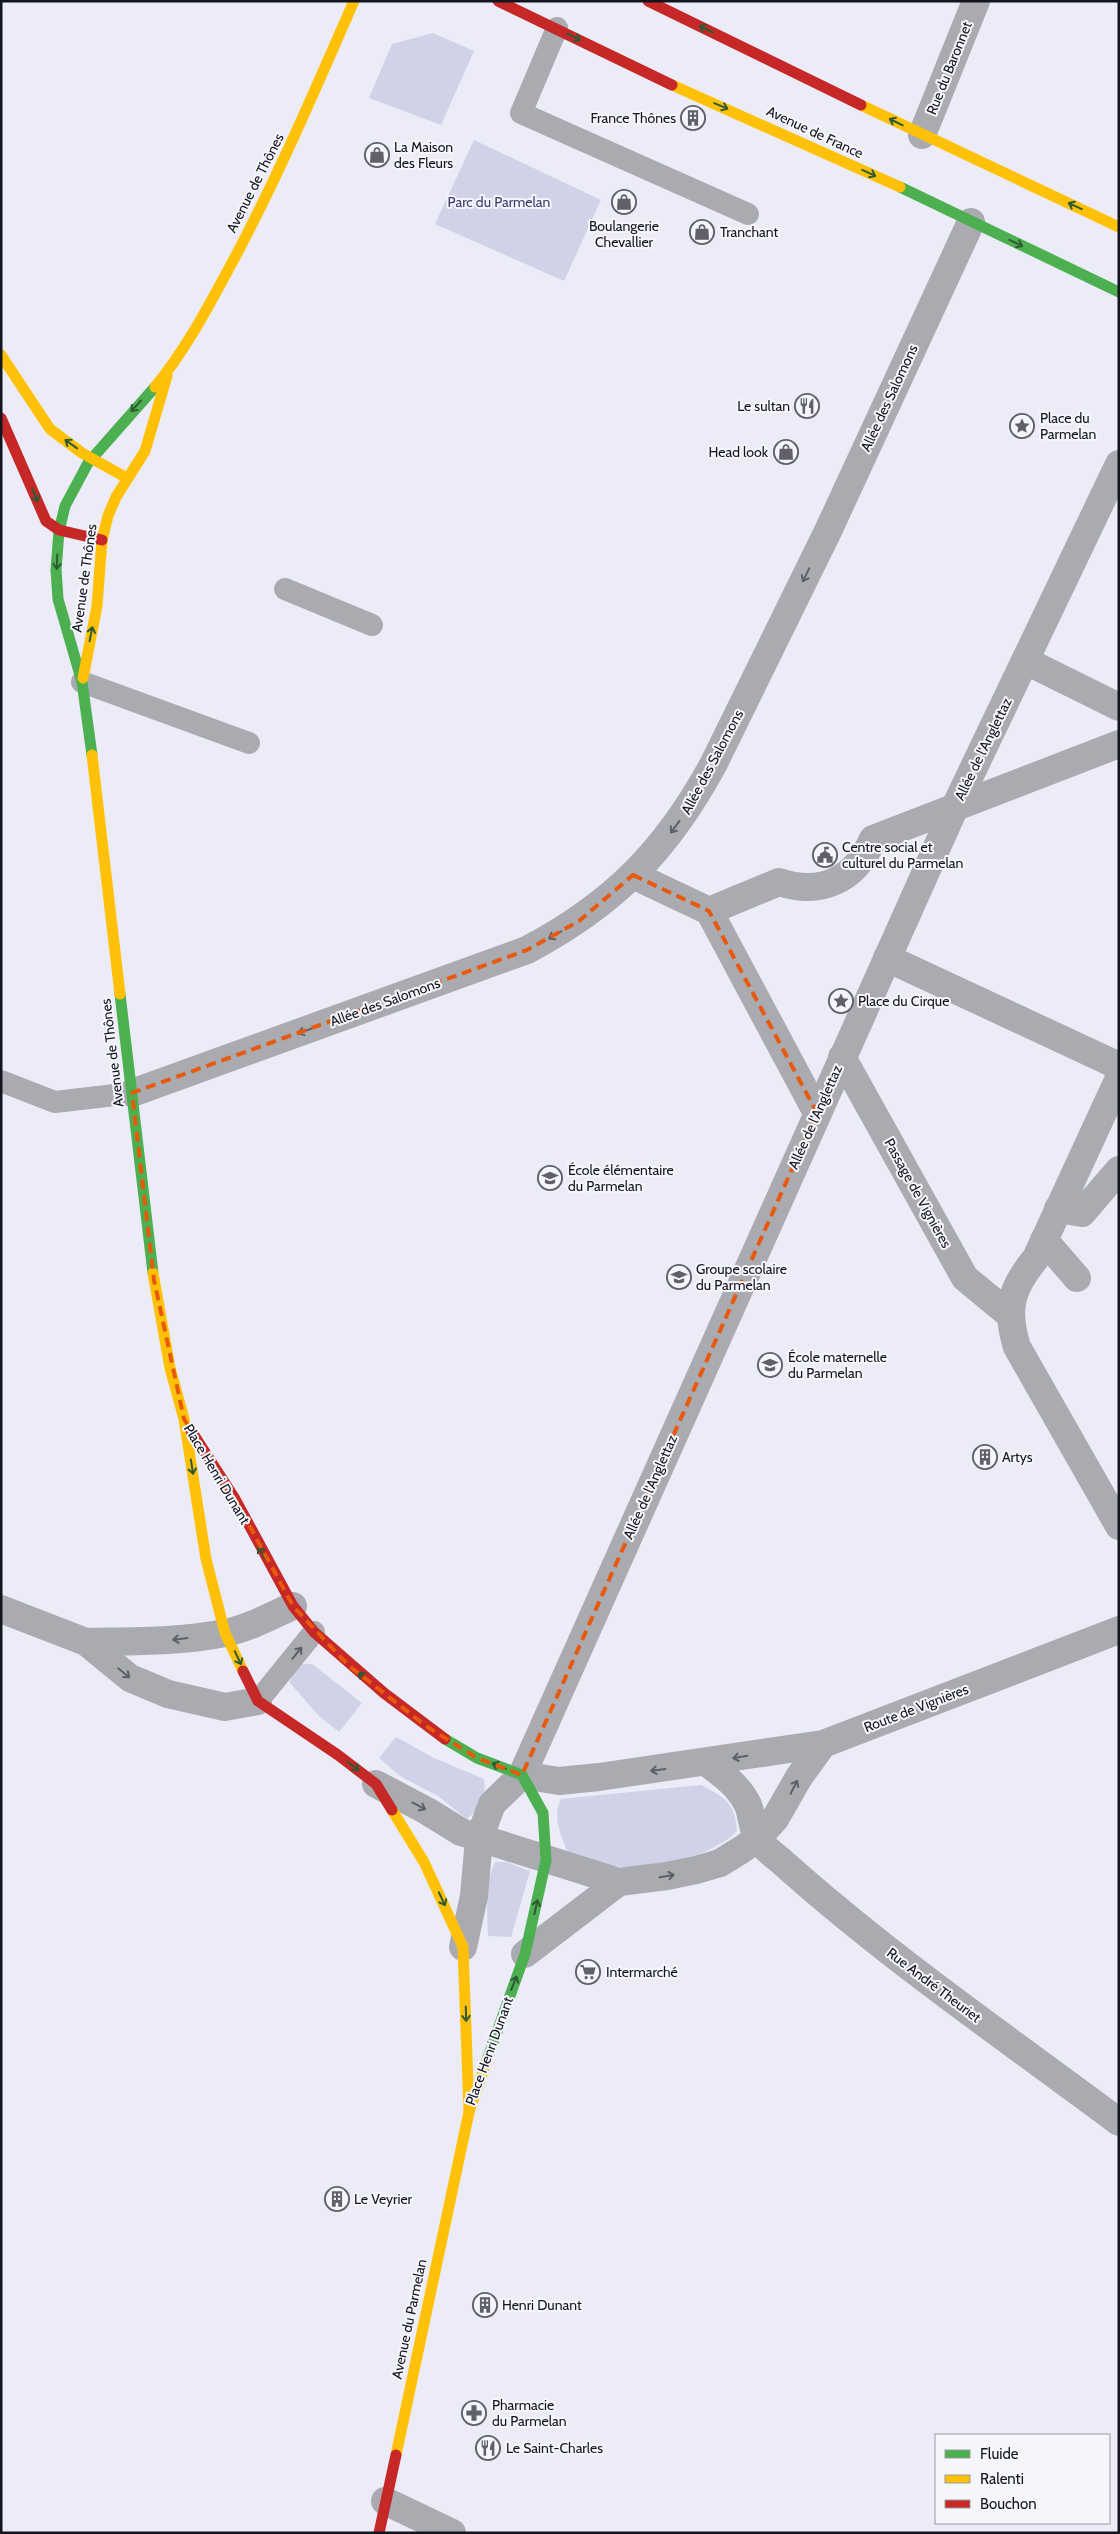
<svg xmlns="http://www.w3.org/2000/svg" width="1120" height="2534" font-family="Cabin,sans-serif">
<style>
.green{fill:#d0d2e7}
.lines{fill:none;stroke-linecap:round;stroke-linejoin:round}
.lane{stroke:#aaabb1;stroke-width:22}
.street{stroke:#aaabb1;stroke-width:28}
.fast{stroke:#4caf50;stroke-width:11}
.slow{stroke:#ffc107;stroke-width:11}
.jam{stroke:#c62828;stroke-width:11}
.oneway{stroke:#2d5a34}
.oneway2{stroke:#5e6067}
.marked{fill:none;stroke:#e8590c;stroke-width:4;stroke-dasharray:10 6;stroke-linejoin:round}
.labels{text-anchor:middle;stroke-width:4;stroke-linejoin:round;paint-order:stroke}
.street-label{font-size:14px;fill:#13141d;stroke:#f5f6fb}
.poi-label{font-size:14px;fill:#13141d;stroke:#f5f6fb;text-anchor:start}
.park-label{font-size:14px;fill:#3c3b72;stroke:#f5f6fb}
</style>
<rect width="100%" height="100%" fill="#ebecf8"/>
<g class="green">
<polygon points="433,33 474,51 441,125 369,98 392,44"/>
<polygon points="474,140 601,200 564,281 435,224"/>
<polygon points="300,1664 312,1664 362,1703 339,1732 319,1716 290,1683 291,1677"/>
<path d="M396,1737L434,1758L484,1779C487,1794 479,1809 467,1819L438,1796L400,1776L379,1758Z"/>
<path d="M701,1785C725,1798 735,1802 737,1831C715,1855 653,1871 621,1867C603,1865 585,1858 568,1853C561,1835 552,1817 561,1799Z"/>
<path d="M495,1862H507L530,1871L511,1937L488,1936C487,1911 485,1884 495,1862Z"/>
</g>
<g class="lines">
<g class="lane">
<polyline points="557,28 521,113 748,214"/>
<polyline points="285,589 372,625"/>
<polyline points="82,682 249,743"/>
<polyline points="1,1081 55,1102 132,1093"/>
<polyline points="258,1701 314,1632"/>
</g>
<g class="street">
<polyline points="922,135 976,1"/>
<polyline points="1026,661 1119,707"/>
<polyline points="633,875 709,911 817,1113"/>
<path d="M709,911L779,882C821,896 855,880 873,839L1119,744"/>
<polyline points="887,958 1119,1066"/>
<polyline points="842,1057 965,1278 1010,1315"/>
<path d="M1119,1078L1036,1258C1011,1288 1005,1309 1017,1347L1119,1526"/>
<path d="M132,1093L527,950C614,904 667,850 714,763L828,531L971,222"/>
<polyline points="1058,1209 1082,1213 1119,1170"/>
<polyline points="1044,1240 1077,1278"/>
<polyline points="1,1609 86,1642 130,1678 168,1694 225,1707 258,1701"/>
<path d="M86,1642C132,1641 180,1642 225,1633C249,1628 271,1616 293,1606"/>
<path d="M706,1762C722,1774 739,1786 748,1805C752,1815 752,1827 757,1837C760,1845 774,1855 781,1861C887,1956 1005,2037 1119,2122"/>
<polyline points="522,1775 559,1781 599,1777 823,1744 1119,1630"/>
<polyline points="376,1784 427,1811 461,1832 619,1882 667,1876 696,1870 720,1863 741,1850 757,1839 775,1819 799,1777 823,1744"/>
<polyline points="463,1947 474,1896 479,1839 492,1804 522,1775 954,809 1119,464"/>
<polyline points="525,1954 619,1882"/>
<polyline points="385,2501 452,2533"/>
</g>
<g class="fast">
<polyline points="900,187 1119,292"/>
<polyline points="92,755 82,682 58,599 56,570 59,531 65,506 88,463 155,387"/>
<polyline points="120,994 153,1273"/>
<polyline points="445,1739 477,1758 522,1775 543,1813 546,1860 525,1954 487,2060"/>
</g>
<g class="slow">
<polyline points="672,85 900,187"/>
<polyline points="861,105 1119,227"/>
<polyline points="1,355 50,429 82,453 127,478"/>
<path d="M155,387C184,352 206,311 227,272C275,184 314,92 354,1"/>
<polyline points="83,678 97,606 102,540 108,516 116,497 145,451 167,376"/>
<polyline points="92,755 120,994"/>
<polyline points="153,1273 170,1368 184,1419 206,1559 225,1633 243,1671"/>
<polyline points="392,1810 424,1862 463,1947 469,2112"/>
<polyline points="396,2455 469,2112 487,2060"/>
</g>
<g class="jam">
<polyline points="498,1 672,85"/>
<polyline points="648,1 861,105"/>
<polyline points="1,418 46,521 59,530 102,540"/>
<polyline points="190,1429 235,1499 293,1606 314,1632 384,1693 445,1739"/>
<polyline points="243,1671 258,1701 338,1755 376,1784 392,1810"/>
<polyline points="379,2533 396,2455"/>
</g>
</g>
<defs><path id="oneway-shaft" d="M-6 0H5M1.5-3L5.5 0L1.5 3" fill="none" stroke-width="1.6" stroke-linecap="round" stroke-linejoin="round" transform="scale(1.25)"/></defs>
<g class="oneway">
<use href="#oneway-shaft" transform="translate(706 29) rotate(-154)"/>
<use href="#oneway-shaft" transform="translate(574 37) rotate(26)"/>
<use href="#oneway-shaft" transform="translate(721 106) rotate(23)"/>
<use href="#oneway-shaft" transform="translate(896 122) rotate(-154)"/>
<use href="#oneway-shaft" transform="translate(869 173) rotate(25)"/>
<use href="#oneway-shaft" transform="translate(1075 206) rotate(-155)"/>
<use href="#oneway-shaft" transform="translate(1016 243) rotate(25)"/>
<use href="#oneway-shaft" transform="translate(136 406) rotate(132)"/>
<use href="#oneway-shaft" transform="translate(71 444) rotate(-144)"/>
<use href="#oneway-shaft" transform="translate(35 495) rotate(67)"/>
<use href="#oneway-shaft" transform="translate(57 562) rotate(92)"/>
<use href="#oneway-shaft" transform="translate(91 634) rotate(-79)"/>
<use href="#oneway-shaft" transform="translate(192 1467) rotate(81)"/>
<use href="#oneway-shaft" transform="translate(262 1553) rotate(-120)"/>
<use href="#oneway-shaft" transform="translate(238 1658) rotate(65)"/>
<use href="#oneway-shaft" transform="translate(364 1677) rotate(-141)"/>
<use href="#oneway-shaft" transform="translate(353 1766) rotate(37)"/>
<use href="#oneway-shaft" transform="translate(499 1766) rotate(-158)"/>
<use href="#oneway-shaft" transform="translate(442 1899) rotate(65)"/>
<use href="#oneway-shaft" transform="translate(536 1907) rotate(-77)"/>
<use href="#oneway-shaft" transform="translate(514 1983) rotate(-68)"/>
<use href="#oneway-shaft" transform="translate(466 2014) rotate(88)"/>
</g>
<g class="oneway2">
<use href="#oneway-shaft" transform="translate(806 575) rotate(116)"/>
<use href="#oneway-shaft" transform="translate(675 827) rotate(126)"/>
<use href="#oneway-shaft" transform="translate(555 935) rotate(150)"/>
<use href="#oneway-shaft" transform="translate(305 1031) rotate(160)"/>
<use href="#oneway-shaft" transform="translate(180 1639) rotate(173)"/>
<use href="#oneway-shaft" transform="translate(297 1653) rotate(-51)"/>
<use href="#oneway-shaft" transform="translate(124 1673) rotate(39)"/>
<use href="#oneway-shaft" transform="translate(740 1757) rotate(171)"/>
<use href="#oneway-shaft" transform="translate(658 1770) rotate(173)"/>
<use href="#oneway-shaft" transform="translate(794 1787) rotate(-63)"/>
<use href="#oneway-shaft" transform="translate(419 1806) rotate(28)"/>
<use href="#oneway-shaft" transform="translate(667 1876) rotate(-10)"/>
</g>
<path class="marked" d="M633,875L709,911L817,1113L522,1775L477,1758L426,1726L348,1665L293,1606L235,1499L184,1419L154,1280L132,1093L527,950L579,921Z"/>
<defs>
<symbol id="building-ring" viewBox="-11 -11 22 22"><circle r="9.5" fill="#f5f6fb" stroke="#5f606a" stroke-width="1.5"/><path d="M-4-6H4V6H1V3H-1V6H-4ZM-2.5-4.3h1.7v1.8h-1.7ZM.8-4.3h1.7v1.8H.8ZM-2.5-1h1.7V.8h-1.7ZM.8-1h1.7V.8H.8Z" fill="#5f606a"/></symbol>
<symbol id="shop-ring" viewBox="-11 -11 22 22"><circle r="9.5" fill="#f5f6fb" stroke="#5f606a" stroke-width="1.5"/><path d="M-5-2.5h2.3a2.7 3.5 0 0 1 5.4 0H5L5.5 6h-11ZM-1.5-2.5h3a1.5 2.3 0 0 0-3 0Z" fill="#5f606a"/></symbol>
<symbol id="restaurant-ring" viewBox="-11 -11 22 22"><circle r="9.5" fill="#f5f6fb" stroke="#5f606a" stroke-width="1.5"/><path d="M-5-6h1v4h1v-4h1v4h1v-4h1v5L-1.5 .5V6h-2V.5L-5-1ZM5-6V6H3V1.5H1.5Q1.5-4 5-6Z" fill="#5f606a"/></symbol>
<symbol id="sight-ring" viewBox="-11 -11 22 22"><circle r="9.5" fill="#f5f6fb" stroke="#5f606a" stroke-width="1.5"/><path d="M0-6L1.8-2.2L6-1.7L2.9 1.2L3.7 5.4L0 3.3L-3.7 5.4L-2.9 1.2L-6-1.7L-1.8-2.2Z" fill="#5f606a"/></symbol>
<symbol id="civic-ring" viewBox="-11 -11 22 22"><circle r="9.5" fill="#f5f6fb" stroke="#5f606a" stroke-width="1.5"/><path d="M-.6-6.5H3V-4.5H.6V-3L4-1V1h2V6H-6V1h2V-1L-.6-3ZM-1.2 2.5V6h2.4V2.5Z" fill="#5f606a"/></symbol>
<symbol id="school-ring" viewBox="-11 -11 22 22"><circle r="9.5" fill="#f5f6fb" stroke="#5f606a" stroke-width="1.5"/><path d="M0-5L7-2L0 1L-7-2ZM-4 1L0 2.5L4 1V4Q0 6-4 4Z" fill="#5f606a"/></symbol>
<symbol id="supermarket-ring" viewBox="-11 -11 22 22"><circle r="9.5" fill="#f5f6fb" stroke="#5f606a" stroke-width="1.5"/><path d="M-6-5.5h2.5l.6 2H6L4.5 2H-2.5L-4.4-4H-6ZM-1.5 3.2a1.3 1.3 0 1 0 .1 0ZM3 3.2a1.3 1.3 0 1 0 .1 0Z" fill="#5f606a"/></symbol>
<symbol id="pharmacy-ring" viewBox="-11 -11 22 22"><circle r="9.5" fill="#f5f6fb" stroke="#5f606a" stroke-width="1.5"/><path d="M-2-6h4v4h4v4h-4v4h-4v-4h-4v-4h4Z" fill="#5f606a"/></symbol>
</defs>
<g fill-rule="evenodd">
<use href="#building-ring" x="679" y="104" width="28" height="28"/>
<use href="#shop-ring" x="363" y="141" width="28" height="28"/>
<use href="#shop-ring" x="610" y="188" width="28" height="28"/>
<use href="#shop-ring" x="688" y="218" width="28" height="28"/>
<use href="#restaurant-ring" x="793" y="392" width="28" height="28"/>
<use href="#sight-ring" x="1008" y="412" width="28" height="28"/>
<use href="#shop-ring" x="772" y="438" width="28" height="28"/>
<use href="#civic-ring" x="811" y="841" width="28" height="28"/>
<use href="#sight-ring" x="827" y="987" width="28" height="28"/>
<use href="#school-ring" x="536" y="1164" width="28" height="28"/>
<use href="#school-ring" x="665" y="1263" width="28" height="28"/>
<use href="#school-ring" x="756" y="1351" width="28" height="28"/>
<use href="#building-ring" x="971" y="1443" width="28" height="28"/>
<use href="#supermarket-ring" x="574" y="1958" width="28" height="28"/>
<use href="#building-ring" x="323" y="2185" width="28" height="28"/>
<use href="#building-ring" x="471" y="2291" width="28" height="28"/>
<use href="#pharmacy-ring" x="460" y="2399" width="28" height="28"/>
<use href="#restaurant-ring" x="474" y="2434" width="28" height="28"/>
</g>
<g class="labels">
<g class="street-label">
<text transform="translate(949 68) rotate(-68)" y="5">Rue du Baronnet</text>
<text transform="translate(815 132) rotate(25)" y="5">Avenue de France</text>
<text transform="translate(255 183) rotate(-63)" y="5">Avenue de Thônes</text>
<text transform="translate(889 398) rotate(-65)" y="5">Allée des Salomons</text>
<text transform="translate(84 578) rotate(-82)" y="5">Avenue de Thônes</text>
<text transform="translate(983 749) rotate(-64)" y="5">Allée de l'Anglettaz</text>
<text transform="translate(712 762) rotate(-62)" y="5">Allée des Salomons</text>
<text transform="translate(385 1002) rotate(-20)" y="5">Allée des Salomons</text>
<text transform="translate(112 1053) rotate(-97)" y="5">Avenue de Thônes</text>
<text transform="translate(815 1117) rotate(-66)" y="5">Allée de l'Anglettaz</text>
<text transform="translate(918 1193) rotate(61)" y="5">Passage de Vignières</text>
<text transform="translate(217 1474) rotate(59)" y="5">Place Henri Dunant</text>
<text transform="translate(650 1487) rotate(-66)" y="5">Allée de l'Anglettaz</text>
<text transform="translate(916 1708) rotate(-21)" y="5">Route de Vignières</text>
<text transform="translate(934 1985) rotate(37)" y="5">Rue André Theuriet</text>
<text transform="translate(489 2051) rotate(-70)" y="5">Place Henri Dunant</text>
<text transform="translate(409 2319) rotate(-78)" y="5">Avenue du Parmelan</text>
</g>
<g class="poi-label">
<text x="676" y="123" text-anchor="end">France Thônes</text>
<text x="394" y="152">La Maison<tspan x="394" dy="16">des Fleurs</tspan></text>
<text x="624" y="231" text-anchor="middle">Boulangerie<tspan x="624" dy="16">Chevallier</tspan></text>
<text x="720" y="237">Tranchant</text>
<text x="790" y="411" text-anchor="end">Le sultan</text>
<text x="1040" y="423">Place du<tspan x="1040" dy="16">Parmelan</tspan></text>
<text x="768" y="457" text-anchor="end">Head look</text>
<text x="842" y="852">Centre social et<tspan x="842" dy="16">culturel du Parmelan</tspan></text>
<text x="858" y="1006">Place du Cirque</text>
<text x="568" y="1175">École élémentaire<tspan x="568" dy="16">du Parmelan</tspan></text>
<text x="696" y="1274">Groupe scolaire<tspan x="696" dy="16">du Parmelan</tspan></text>
<text x="788" y="1362">École maternelle<tspan x="788" dy="16">du Parmelan</tspan></text>
<text x="1002" y="1462">Artys</text>
<text x="606" y="1977">Intermarché</text>
<text x="354" y="2204">Le Veyrier</text>
<text x="502" y="2310">Henri Dunant</text>
<text x="492" y="2410">Pharmacie<tspan x="492" dy="16">du Parmelan</tspan></text>
<text x="506" y="2453">Le Saint-Charles</text>
</g>
<g class="park-label">
<text x="499" y="207">Parc du Parmelan</text>
</g>
</g>
<rect width="1120" height="2534" fill="none" stroke="#13141d" stroke-width="5"/>
<rect x="935" y="2434" width="175" height="90" fill="#f5f6fb" stroke="#9b9ca2"/>
<rect x="945" y="2450" width="25" height="8" fill="#4caf50" stroke="#9b9ca2"/>
<text x="980" y="2459" font-size="15" fill="#13141d">Fluide</text>
<rect x="945" y="2475" width="25" height="8" fill="#ffc107" stroke="#9b9ca2"/>
<text x="980" y="2484" font-size="15" fill="#13141d">Ralenti</text>
<rect x="945" y="2500" width="25" height="8" fill="#c62828" stroke="#9b9ca2"/>
<text x="980" y="2509" font-size="15" fill="#13141d">Bouchon</text>
</svg>
